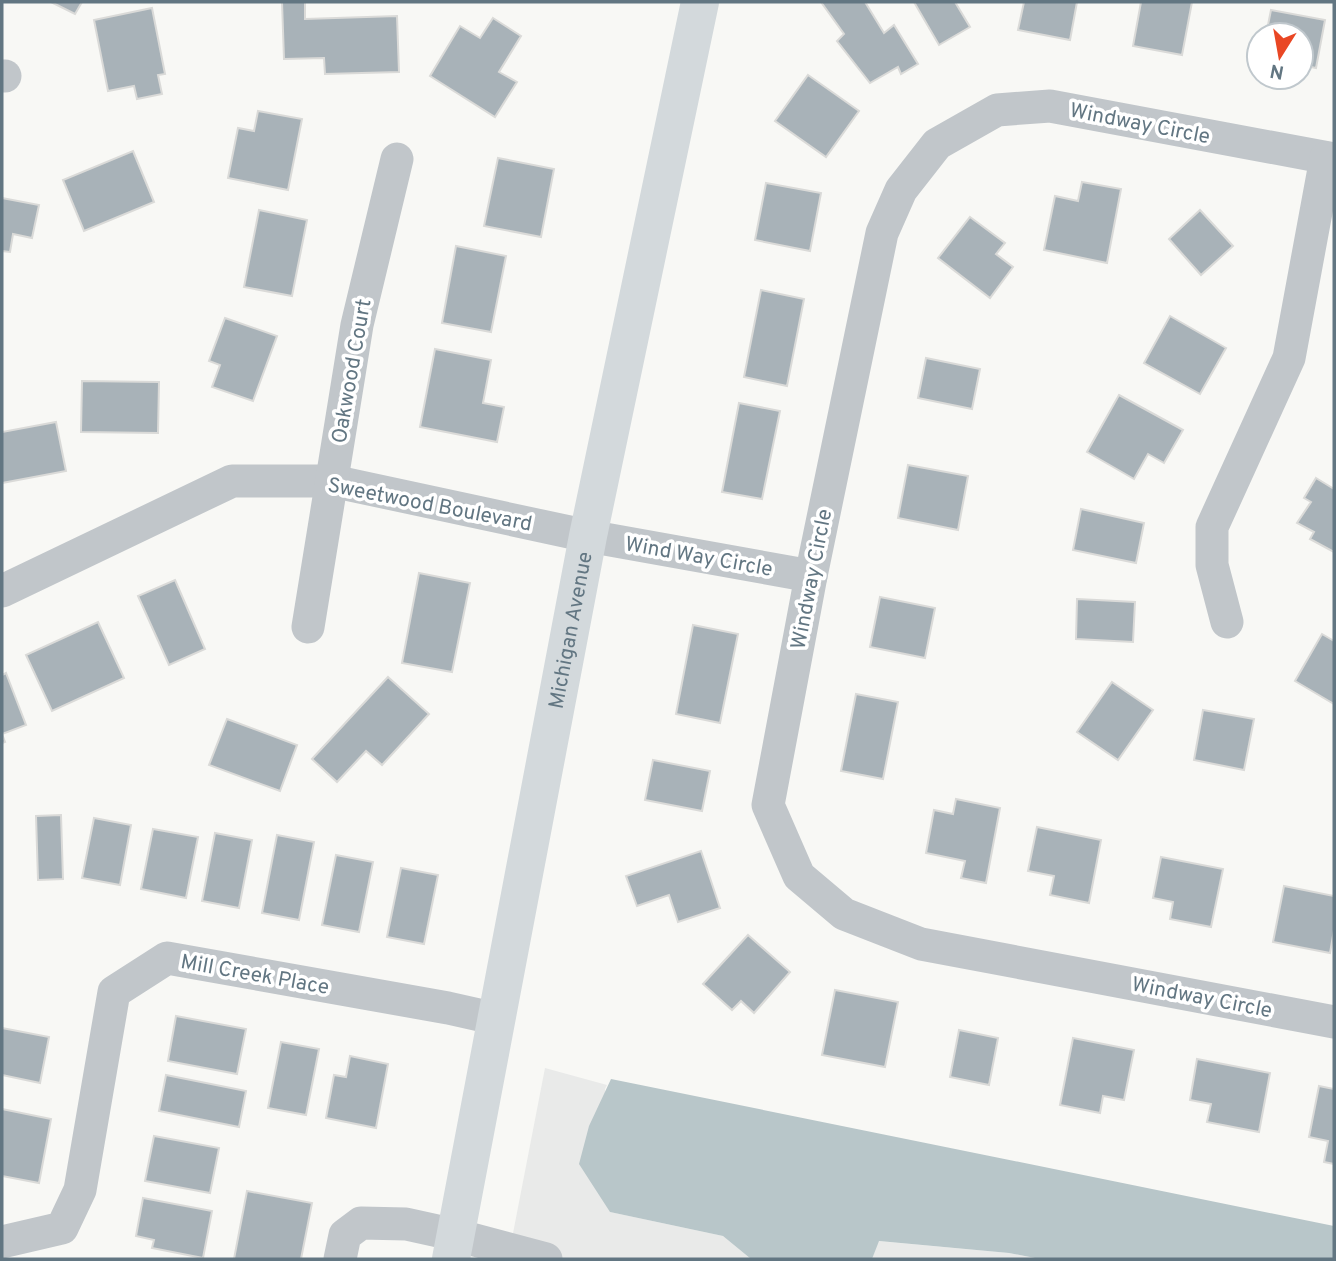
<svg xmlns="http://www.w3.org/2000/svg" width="1336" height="1261" font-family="Overpass,sans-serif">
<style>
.built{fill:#e9eae9}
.water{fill:#b8c6c9}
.building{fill:#a8b2b8;stroke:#dadad8;stroke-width:2}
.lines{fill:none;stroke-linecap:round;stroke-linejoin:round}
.minor{stroke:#c1c6ca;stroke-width:33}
.major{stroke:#d3d9dc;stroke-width:38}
.labels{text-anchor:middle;stroke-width:7;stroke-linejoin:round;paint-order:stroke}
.street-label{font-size:21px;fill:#627682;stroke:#fff}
</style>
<rect width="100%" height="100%" fill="#f8f8f5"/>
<g class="built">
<polygon points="545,1068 607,1085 605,1089 610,1212 723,1236 751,1259 508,1259"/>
<polygon points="878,1241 1009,1253 1040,1259 872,1259"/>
</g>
<polygon class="water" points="611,1079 1334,1226 1334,1259 1040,1259 1009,1253 879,1241 872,1259 751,1259 723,1236 610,1212 579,1164 589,1126"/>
<g class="building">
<polygon points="51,2 82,2 75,14"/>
<polygon points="282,2 305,2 305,19 397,16 399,72 325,74 324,58 284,59"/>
<polygon points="821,2 865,2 884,33 894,25 918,64 901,74 898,67 870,83 837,41 844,34"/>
<polygon points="914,2 955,2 970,27 939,45"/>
<polygon points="1024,2 1077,2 1070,40 1018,30"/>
<polygon points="1141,2 1192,2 1182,55 1133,46"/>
<polygon points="152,8 165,74 158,75 162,94 137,99 134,86 108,91 94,20"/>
<polygon points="1271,10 1325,20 1316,68 1301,65 1301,35 1266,35"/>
<polygon points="493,18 521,36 499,72 517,82 495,117 430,76 460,26 480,38"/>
<polygon points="1259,73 1259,77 1295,77 1294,85 1258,78"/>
<polygon points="808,75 859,111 826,157 775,121"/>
<polygon points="258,111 302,119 288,190 228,178 238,128 254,131"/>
<polygon points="133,151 154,202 84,231 63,180"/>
<polygon points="498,158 554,169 541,237 484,226"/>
<polygon points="1082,182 1121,189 1107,263 1044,250 1055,196 1078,201"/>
<polygon points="766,183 821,193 810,251 755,240"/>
<polygon points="2,198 39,205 32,238 13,234 10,252 2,251"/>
<polygon points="259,210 307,220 292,296 244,287"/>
<polygon points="1200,210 1233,246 1201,275 1169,239"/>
<polygon points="970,217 1005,243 996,254 1013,267 990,298 938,258"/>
<polygon points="456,246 506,256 491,332 442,323"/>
<polygon points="761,290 804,299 787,386 744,377"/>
<polygon points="1170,316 1226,348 1200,394 1144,363"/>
<polygon points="225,318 277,336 253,401 212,387 220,365 209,361"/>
<polygon points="435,349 491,360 483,403 504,407 497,442 420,427"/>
<polygon points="926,358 980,369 972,409 918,398"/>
<polygon points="82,381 159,382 158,433 81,432"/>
<polygon points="1119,395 1183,430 1164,463 1148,454 1134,479 1087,452"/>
<polygon points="739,403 780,411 762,499 722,492"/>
<polygon points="56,422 66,471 2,483 2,432"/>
<polygon points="908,465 968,476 958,530 898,518"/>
<polygon points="1316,478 1334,489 1334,552 1310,539 1314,532 1297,523 1311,502 1304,498"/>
<polygon points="1081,509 1144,523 1136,563 1073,550"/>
<polygon points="419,573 470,583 452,672 402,663"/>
<polygon points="175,580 205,649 169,665 138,596"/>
<polygon points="880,597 935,608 925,658 870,647"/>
<polygon points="1077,599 1135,602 1133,642 1076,639"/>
<polygon points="98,622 124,678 52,711 26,655"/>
<polygon points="693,625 738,634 720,723 676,714"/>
<polygon points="1322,634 1334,641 1334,704 1295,681"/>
<polygon points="6,673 26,725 2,734 5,742 2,743 2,675"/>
<polygon points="388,677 429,714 382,765 366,751 337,782 312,759"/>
<polygon points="1112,682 1153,710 1118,760 1077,732"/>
<polygon points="856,694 898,702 883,779 841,771"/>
<polygon points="1203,710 1254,719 1244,770 1194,760"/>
<polygon points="227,719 297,745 280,791 209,765"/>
<polygon points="653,760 710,771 702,811 645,800"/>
<polygon points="956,799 1000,808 986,883 961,878 965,861 926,853 934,810 953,814"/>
<polygon points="61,815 63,879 38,880 36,816"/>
<polygon points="94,818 131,825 120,885 82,878"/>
<polygon points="1037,827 1101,840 1089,903 1050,895 1054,876 1028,871"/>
<polygon points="153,829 198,837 186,898 141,889"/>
<polygon points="215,833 252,840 239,908 202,901"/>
<polygon points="277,835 314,842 299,920 262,913"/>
<polygon points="701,851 720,908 678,922 669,895 637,906 626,876"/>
<polygon points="336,855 373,862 359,932 322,925"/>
<polygon points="1161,857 1223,869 1211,927 1170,919 1173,902 1153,898"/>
<polygon points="401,868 438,875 424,944 387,937"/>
<polygon points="1284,886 1334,896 1334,930 1330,953 1273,942"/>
<polygon points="748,935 790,972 754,1013 741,1001 732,1010 703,984"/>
<polygon points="835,990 898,1002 885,1067 822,1055"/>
<polygon points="176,1016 246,1029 237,1074 168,1061"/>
<polygon points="2,1028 49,1037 40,1083 2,1075"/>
<polygon points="959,1030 998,1038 989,1085 950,1077"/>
<polygon points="1073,1038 1134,1050 1124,1100 1103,1096 1100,1113 1060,1105"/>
<polygon points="281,1042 319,1049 306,1115 268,1108"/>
<polygon points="350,1056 388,1064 376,1128 326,1118 334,1075 346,1077"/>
<polygon points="1197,1059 1270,1073 1259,1132 1207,1122 1211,1104 1190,1100"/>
<polygon points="166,1075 246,1091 239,1127 159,1111"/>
<polygon points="1319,1086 1334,1089 1334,1164 1324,1162 1328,1141 1309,1137"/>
<polygon points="2,1109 51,1119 39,1183 2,1176"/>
<polygon points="154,1136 219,1148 210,1193 145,1181"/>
<polygon points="247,1191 312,1203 301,1259 234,1259"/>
<polygon points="143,1198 212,1211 203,1258 152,1248 154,1240 136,1236"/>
</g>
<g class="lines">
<g class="minor">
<polyline points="2,76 5,76"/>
<polyline points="1334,159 1050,106 997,110 937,144 901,190 882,233 811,576 768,805 799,876 844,914 921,944 1334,1022"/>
<polyline points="2,591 232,481 332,481 588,536 811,576"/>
<polyline points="1227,622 1212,565 1212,527 1289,358 1326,158"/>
<polyline points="308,627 357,325 397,159"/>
<polyline points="2,1242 62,1228 80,1190 114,992 167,958 448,1008 497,1019"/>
<polyline points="340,1259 345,1235 361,1223 406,1224 456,1235 546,1259"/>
</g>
<path class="major" id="s1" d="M451,1259L588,536L700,2"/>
</g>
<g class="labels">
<g class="street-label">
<text transform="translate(1140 123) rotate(11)" y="7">Windway Circle</text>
<text transform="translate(351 371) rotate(-80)" y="7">Oakwood Court</text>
<text transform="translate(430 504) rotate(11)" y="7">Sweetwood Boulevard</text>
<text transform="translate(699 556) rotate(10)" y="7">Wind Way Circle</text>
<text transform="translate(811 579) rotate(-79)" y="7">Windway Circle</text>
<text dy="7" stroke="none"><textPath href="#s1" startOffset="640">Michigan Avenue</textPath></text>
<text transform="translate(255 974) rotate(10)" y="7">Mill Creek Place</text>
<text transform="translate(1202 997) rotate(11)" y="7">Windway Circle</text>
</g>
</g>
<rect width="1336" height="1261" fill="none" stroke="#627682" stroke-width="7"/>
<g transform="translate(1280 56) rotate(191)"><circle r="33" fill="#ffffff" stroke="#c0c8cd" stroke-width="2"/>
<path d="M0-5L12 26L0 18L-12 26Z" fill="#e94724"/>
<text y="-10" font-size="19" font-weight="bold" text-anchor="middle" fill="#627682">N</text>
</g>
</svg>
